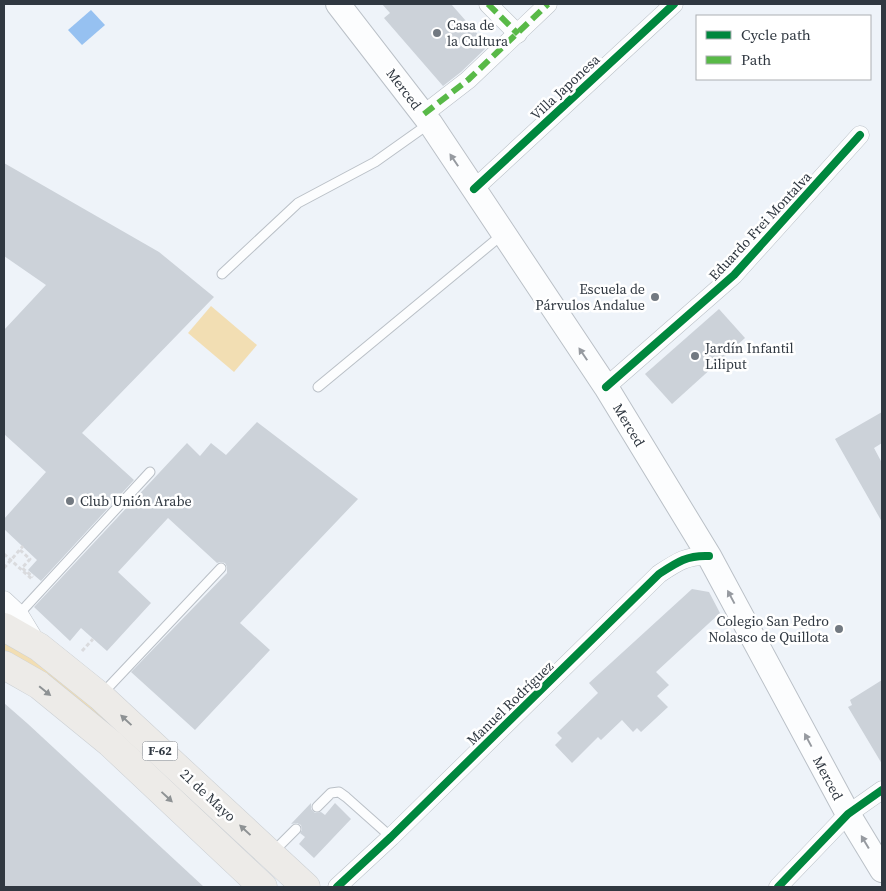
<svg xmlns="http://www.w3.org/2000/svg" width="886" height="891" font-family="'Source Serif 4',serif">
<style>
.green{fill:#f2deb3}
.water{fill:#96c1f1}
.building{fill:#ccd2d9}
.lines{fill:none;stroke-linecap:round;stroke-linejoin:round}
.lane-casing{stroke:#bac0c7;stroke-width:11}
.street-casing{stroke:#bac0c7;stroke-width:19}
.secondary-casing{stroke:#bac0c7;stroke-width:26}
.primary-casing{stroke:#cbcfd3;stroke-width:29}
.path{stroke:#dadbde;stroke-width:3;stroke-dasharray:4 2.5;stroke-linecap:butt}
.lane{stroke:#fcfdfe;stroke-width:9}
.street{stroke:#fcfdfe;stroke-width:18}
.secondary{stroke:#fcfdfe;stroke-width:24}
.primary{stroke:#edebe8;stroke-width:28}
.quiet{stroke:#58b947;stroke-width:6;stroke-dasharray:12 6;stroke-linecap:butt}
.cycleway-casing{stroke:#fff;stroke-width:11}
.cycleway{stroke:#00873e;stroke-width:8}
.oneway{fill:#969aa0}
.oneway2{fill:#8e9294}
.poi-dot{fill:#727981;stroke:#fff;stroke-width:2}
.labels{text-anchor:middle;stroke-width:5;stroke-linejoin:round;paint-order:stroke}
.shield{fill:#fff;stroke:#6e747a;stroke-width:1}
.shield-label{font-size:12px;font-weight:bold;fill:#303841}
.poi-label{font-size:14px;fill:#303841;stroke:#fff;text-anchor:start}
.street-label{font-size:14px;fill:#303841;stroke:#fff}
</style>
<rect width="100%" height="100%" fill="#eef3f9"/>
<g class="green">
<polygon points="211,306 257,345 234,372 188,333"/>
<polygon points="4,639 57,674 189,794 175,792 27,663 4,650"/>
</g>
<polygon class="water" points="91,10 105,25 82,45 68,30"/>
<g class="building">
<polygon points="382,4 451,4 488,46 461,72 443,86 384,18 390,13"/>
<polygon points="4,163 159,252 214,297 82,433 134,480 41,581 28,570 37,560 4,529 4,519 46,472 4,434 4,330 46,285 4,256"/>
<polygon points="719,309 745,338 672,404 645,374"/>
<polygon points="882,412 882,443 874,448 882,463 882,522 835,439"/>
<polygon points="257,422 358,499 240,623 270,650 195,730 131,672 227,573 227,567 225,563 220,562 217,563 168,518 118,572 151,603 107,651 81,628 70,641 34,607 187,443 200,456 211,443 226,455"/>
<polygon points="692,589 709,592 720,613 656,672 669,685 657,696 668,707 641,732 637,728 633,732 622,720 601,740 598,737 572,763 555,745 562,738 557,733 598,693 589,683"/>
<polygon points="882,680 882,764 848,707 852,705 850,700"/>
<polygon points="4,703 28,724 204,887 4,887"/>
<polygon points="311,803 311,809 315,813 321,812 325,815 335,803 351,819 314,858 299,844 305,837 300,833 302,830 301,825 297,823 291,824"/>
</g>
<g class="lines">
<defs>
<g id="lane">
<polyline points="222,274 298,203 375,162 430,123"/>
<polyline points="318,387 503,234"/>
<polyline points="19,614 150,472"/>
<polyline points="101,695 221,568"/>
<polyline points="317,807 331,793 339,792 346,797 391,837"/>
<polyline points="273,852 296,829"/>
</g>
<g id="street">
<polyline points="488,4 518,34"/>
<polyline points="424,114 468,80 548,4"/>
<polyline points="474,189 674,4"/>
<polyline points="606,387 734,275 860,135"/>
<polyline points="4,600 19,614 36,642"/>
<path d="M337,887L391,837L659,574C677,562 687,555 709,556"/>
<polyline points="778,887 848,814 882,790"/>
</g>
<polyline id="secondary" points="338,4 430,123 606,387 709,556 848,814 882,870"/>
<g id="primary">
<polyline points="4,627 39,647 100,696 306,887"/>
<polyline points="4,665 39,685 110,743 263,887"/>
</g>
</defs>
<use href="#lane" class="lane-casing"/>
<use href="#street" class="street-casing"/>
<use href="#secondary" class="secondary-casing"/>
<use href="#primary" class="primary-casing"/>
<g class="path">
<polyline points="20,550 30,559 22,568 33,577"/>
<polyline points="4,554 33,580"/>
<polyline points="4,568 23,546"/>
<polyline points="82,651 93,639"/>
</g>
<use href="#lane" class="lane"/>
<use href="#street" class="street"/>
<use href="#secondary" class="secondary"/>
<use href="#primary" class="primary"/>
<g class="quiet">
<polyline points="488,4 518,34"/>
<polyline points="424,114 468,80 548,4"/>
</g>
<defs>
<g id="cycleway">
<polyline points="474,189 674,4"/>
<polyline points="606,387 734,275 860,135"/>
<path d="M337,887L391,837L659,574C677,562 687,555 709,556"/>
<polyline points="778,887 848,814 882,790"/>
</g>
</defs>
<use href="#cycleway" class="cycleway-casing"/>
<use href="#cycleway" class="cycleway"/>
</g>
<defs><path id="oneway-solid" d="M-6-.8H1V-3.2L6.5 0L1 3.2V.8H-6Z" transform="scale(1.25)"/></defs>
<g class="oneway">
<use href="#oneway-solid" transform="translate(454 160) rotate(-124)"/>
<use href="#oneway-solid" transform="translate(583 354) rotate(-124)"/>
<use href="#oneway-solid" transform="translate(731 597) rotate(-118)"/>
<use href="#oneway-solid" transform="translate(808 740) rotate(-118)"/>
<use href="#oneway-solid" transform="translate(865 842) rotate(-121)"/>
</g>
<g class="oneway2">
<use href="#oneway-solid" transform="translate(45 691) rotate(39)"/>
<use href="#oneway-solid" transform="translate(126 720) rotate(-137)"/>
<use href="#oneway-solid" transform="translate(167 797) rotate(43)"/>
<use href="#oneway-solid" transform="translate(245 830) rotate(-137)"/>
</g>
<g class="poi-dot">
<circle cx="437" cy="33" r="5"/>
<circle cx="655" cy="297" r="5"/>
<circle cx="695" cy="356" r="5"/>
<circle cx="70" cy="501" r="5"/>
<circle cx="839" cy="629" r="5"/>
</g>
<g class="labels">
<rect class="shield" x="142.5" y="741.5" width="35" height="19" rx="4"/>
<g class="shield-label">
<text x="160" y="755">F-62</text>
</g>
<g class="poi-label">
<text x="447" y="30">Casa de<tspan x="447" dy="16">la Cultura</tspan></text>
<text x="645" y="294" text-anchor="end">Escuela de<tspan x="645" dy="16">Párvulos Andalue</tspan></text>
<text x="705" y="353">Jardín Infantil<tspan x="705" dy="16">Liliput</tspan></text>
<text x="80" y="506">Club Unión Arabe</text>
<text x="829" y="626" text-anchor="end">Colegio San Pedro<tspan x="829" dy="16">Nolasco de Quillota</tspan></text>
</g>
<g class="street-label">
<text transform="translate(565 87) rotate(-43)" y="5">Villa Japonesa</text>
<text transform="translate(404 89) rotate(53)" y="5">Merced</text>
<text transform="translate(760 226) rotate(-47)" y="5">Eduardo Frei Montalva</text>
<text transform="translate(629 425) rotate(59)" y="5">Merced</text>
<text transform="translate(510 703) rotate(-44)" y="5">Manuel Rodríguez</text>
<text transform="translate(828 778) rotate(62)" y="5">Merced</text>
<text transform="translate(208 795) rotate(43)" y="5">21 de Mayo</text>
</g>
</g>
<rect width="886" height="891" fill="none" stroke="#303841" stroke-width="10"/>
<rect x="696" y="15" width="175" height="65" fill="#ffffff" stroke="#acafb3"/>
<rect x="706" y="31" width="25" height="8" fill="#00873e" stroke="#acafb3"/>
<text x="741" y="40" font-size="15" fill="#303841">Cycle path</text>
<rect x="706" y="56" width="25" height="8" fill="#58b947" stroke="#acafb3"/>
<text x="741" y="65" font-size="15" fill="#303841">Path</text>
</svg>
